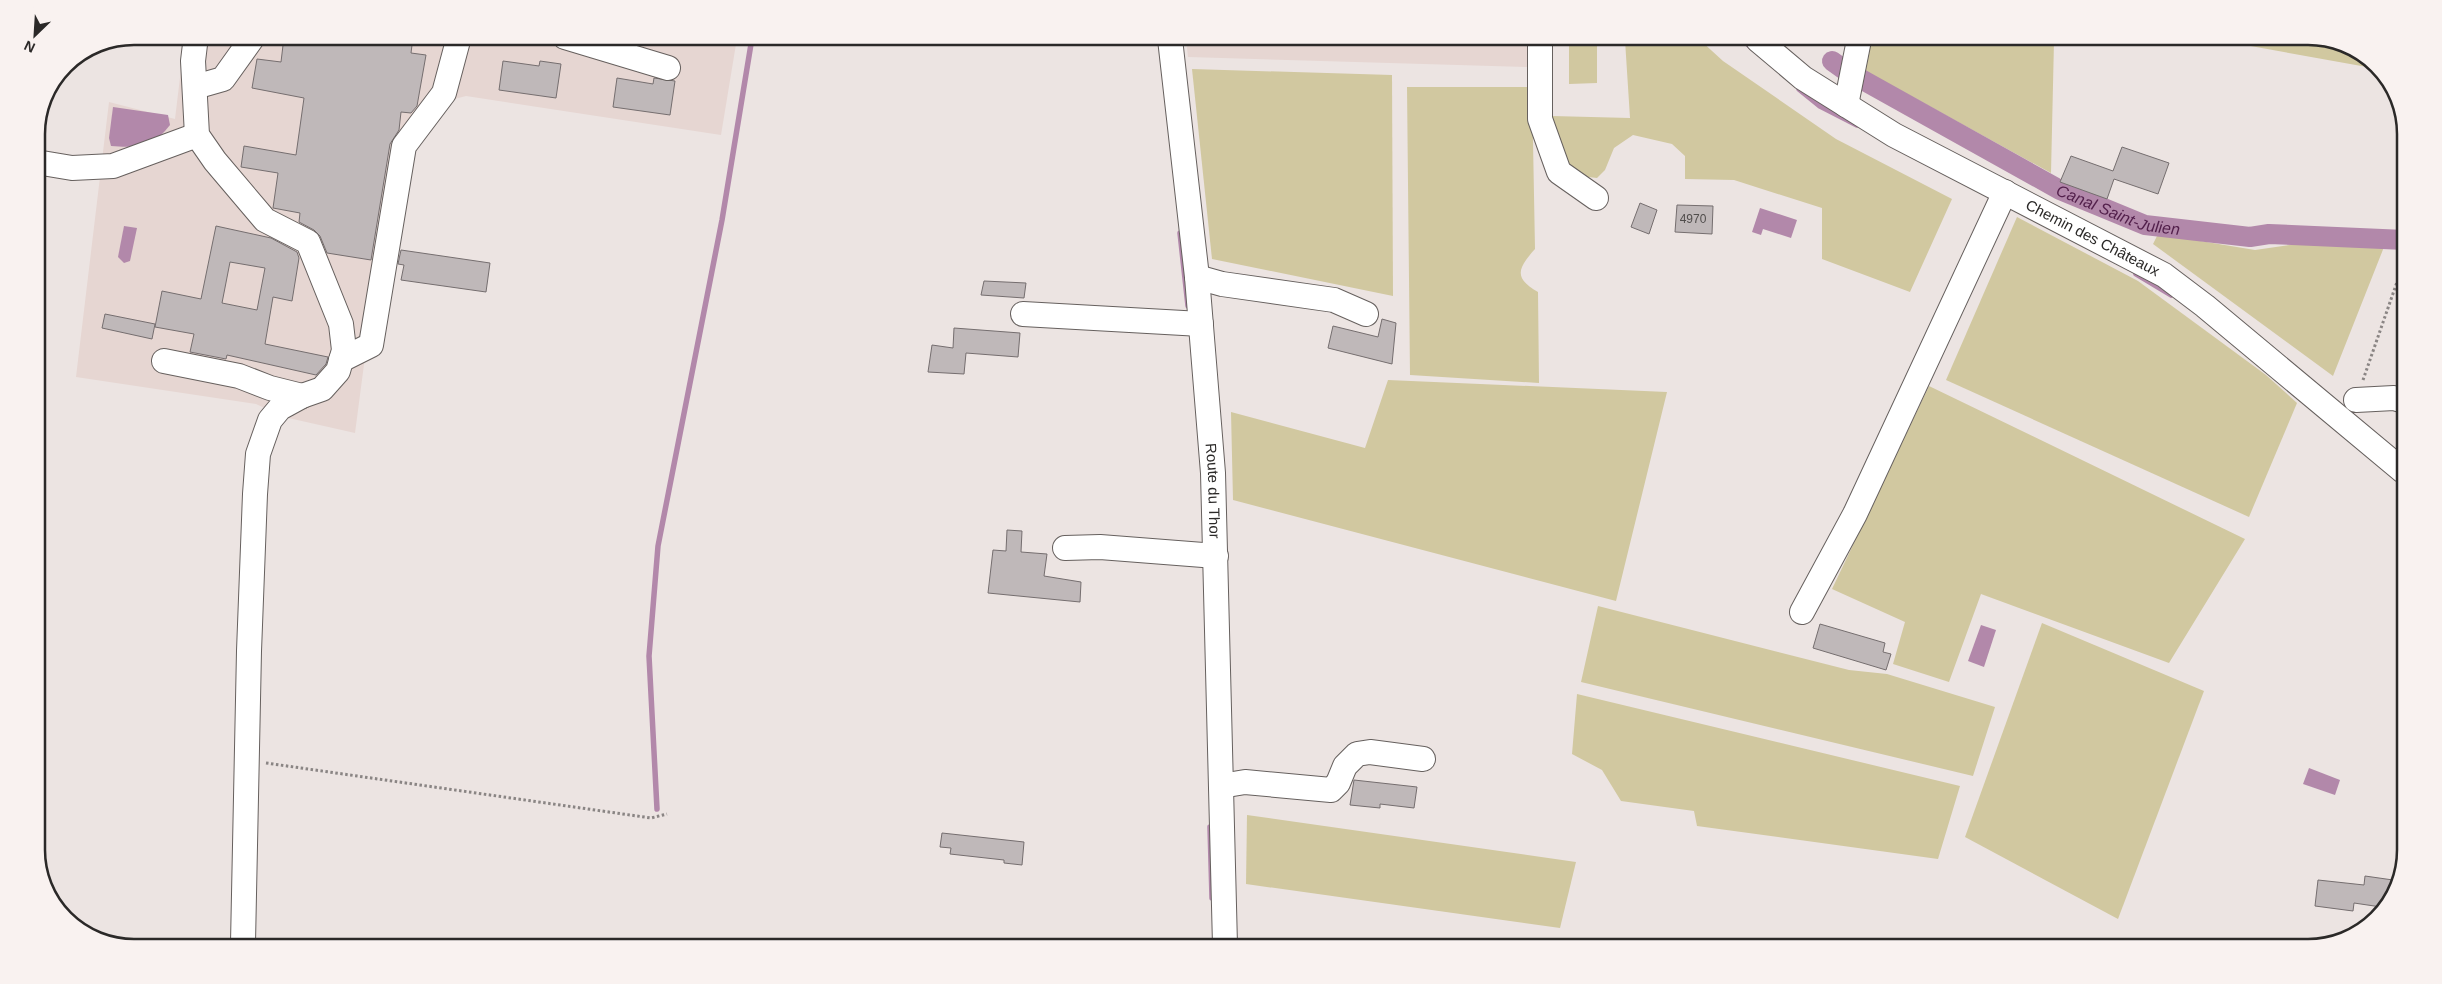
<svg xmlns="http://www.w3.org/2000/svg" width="2442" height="984" font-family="Arial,sans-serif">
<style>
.built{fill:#e6d6d2}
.green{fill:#d1c8a0}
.water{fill:#b288aa}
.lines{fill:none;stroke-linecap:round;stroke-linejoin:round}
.stream{stroke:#b288aa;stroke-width:5.5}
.canal{stroke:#b288aa;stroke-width:20}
.building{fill:#bfb8b9;stroke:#756e6f;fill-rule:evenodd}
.minor-casing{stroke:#66605e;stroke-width:26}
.path{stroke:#8a8584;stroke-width:3;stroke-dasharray:2.5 2.5;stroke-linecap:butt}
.minor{stroke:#fff;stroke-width:24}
.labels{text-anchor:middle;stroke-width:4.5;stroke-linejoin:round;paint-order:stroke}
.number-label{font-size:12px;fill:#504d4c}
.street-label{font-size:15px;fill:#2b2928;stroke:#f9f2f0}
.water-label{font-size:16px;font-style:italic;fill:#53204c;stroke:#f9f2f0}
.rim{fill:none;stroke:#2b2928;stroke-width:2.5}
</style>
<rect width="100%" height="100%" fill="#ece4e2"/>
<g class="built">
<polygon points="185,36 737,38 721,135 466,96 424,107 376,273 355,433 284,417 256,404 76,377 109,102 175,119"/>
<polygon points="1186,39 1527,40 1528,67 1188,57"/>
</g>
<g class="green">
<polygon points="1569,40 1597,40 1597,83 1569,84"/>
<polygon points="1625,40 1700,40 1723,61 1836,139 1952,199 1910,292 1822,259 1822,208 1734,180 1685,179 1685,156 1672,144 1633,135 1614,148 1605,170 1597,178 1580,176 1558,152 1552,116 1630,118"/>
<polygon points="1865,40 2054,41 2051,173 1860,68"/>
<polygon points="2223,41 2339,42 2378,69"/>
<polygon points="1192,69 1392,75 1393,296 1212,259"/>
<path d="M1407,87H1532L1535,249C1518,268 1513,278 1538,292L1539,383L1410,375Z"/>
<polygon points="2017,217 2138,281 2266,375 2297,403 2249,517 1946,380"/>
<polygon points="2158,234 2255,250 2318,241 2384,247 2333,376 2153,244"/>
<polygon points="1388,380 1667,392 1616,601 1233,500 1231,412 1365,448"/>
<polygon points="1929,386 2245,539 2169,663 1981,594 1949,682 1893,664 1905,622 1832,589"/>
<polygon points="1598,606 1849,670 1887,674 1995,707 1973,776 1581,682"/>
<polygon points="2042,623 2204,691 2118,919 1965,837"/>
<polygon points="1577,694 1960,786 1938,859 1697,826 1694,811 1621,801 1602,770 1572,754"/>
<polygon points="1247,815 1576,862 1560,928 1246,884"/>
</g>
<g class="water">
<path d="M113,107L168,115L170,125C153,147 138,148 111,146L109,138Z"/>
<polygon points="1760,208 1797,220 1791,238 1763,229 1761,235 1752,232"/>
<polygon points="124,226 137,228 130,261 124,263 118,257"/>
<polygon points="1981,625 1996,630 1984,667 1968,661"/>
<polygon points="2309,768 2340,780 2335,795 2303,784"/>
</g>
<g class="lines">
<g class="stream">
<polyline points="1743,40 1752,48"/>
<polyline points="1799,89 1820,106 1857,125"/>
<polyline points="1180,233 1188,306"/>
<polyline points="2136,274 2171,295"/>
<polyline points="657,809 649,656 658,546 722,220 752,38"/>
<polyline points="1210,827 1212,898"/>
</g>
<g class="canal">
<polyline points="1832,61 1846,71"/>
<path id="s1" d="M1861,79L2060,190L2145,225L2250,237L2269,234L2405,240"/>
</g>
</g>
<g class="building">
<polygon points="284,37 413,37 411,53 426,55 417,106 411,113 401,112 399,130 390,144 371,260 327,253 320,236 314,230 299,222 300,213 273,208 278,173 241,167 244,146 296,155 304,98 252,88 257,59 281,62"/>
<polygon points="503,61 539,66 540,61 561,64 556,98 499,90"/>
<polygon points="617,78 653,84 654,78 675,81 670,115 613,107"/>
<polygon points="2122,147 2169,163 2158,194 2114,179 2107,199 2060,182 2071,156 2113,171"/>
<polygon points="1640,203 1657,210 1649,234 1631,227"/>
<polygon points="1677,205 1713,206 1712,234 1675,232"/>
<path d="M216,226L271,238L297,252L299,258L292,301L273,297L265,344L328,357L326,364L316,375L227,355L226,359L190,352L194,334L155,327L162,291L201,299ZM230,262L265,268L257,310L222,303Z"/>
<polygon points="401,250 490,263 486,292 401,280 404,265 398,264"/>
<polygon points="984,281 1026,283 1024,298 981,295"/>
<polygon points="105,314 155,324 152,339 102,328"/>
<polygon points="1382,319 1396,323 1392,364 1328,348 1333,326 1378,337"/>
<polygon points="954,328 1020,333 1018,357 966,353 964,374 928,372 932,345 953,348"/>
<polygon points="1007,530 1022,531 1021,552 1047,554 1044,576 1081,582 1080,602 988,593 993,550 1006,551"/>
<polygon points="1820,624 1885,643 1883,652 1891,654 1886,670 1813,648"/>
<polygon points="1354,780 1417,787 1414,808 1380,804 1380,808 1350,805"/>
<polygon points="942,833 1024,842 1022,865 1004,863 1004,860 950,854 951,848 940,847"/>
<polygon points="2365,876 2400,881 2381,907 2354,903 2353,911 2315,906 2318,880 2364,885"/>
</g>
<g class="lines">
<defs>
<g id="minor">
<polyline points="196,36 193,61 197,135 215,161 265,220 308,242 341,324 344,350 338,371 322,389 302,396 280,408 270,420 258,454 255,494 249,651 243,943"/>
<polyline points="565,37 668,68"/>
<path id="s2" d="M1170,39L1197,277L1213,473L1225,945"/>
<polyline points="1540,40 1540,119 1559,172 1596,198"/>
<path id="s3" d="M1758,40L1803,78L1894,135L2164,275L2205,306L2403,471"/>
<polyline points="195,87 223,79 253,37"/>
<polyline points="1846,105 1859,40"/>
<polyline points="36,162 72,168 113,166 197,135"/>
<polyline points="1197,277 1222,284 1334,300 1366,314"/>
<polyline points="1023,314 1201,324"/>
<polyline points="341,360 371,345 404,146 444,93 459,37"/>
<polyline points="164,361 239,376 270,388 302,396"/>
<polyline points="2356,400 2394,398 2404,401"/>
<polyline points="1065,548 1100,547 1216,556"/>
<polyline points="1802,612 1855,514 2005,192"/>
<polyline points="1221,786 1245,782 1331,790 1338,783 1345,766 1357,754 1370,752 1423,759"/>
</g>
</defs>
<use href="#minor" class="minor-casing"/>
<g class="path">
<polyline points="2363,380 2405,259"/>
<polyline points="266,763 651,818 667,814"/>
</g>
<use href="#minor" class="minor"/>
</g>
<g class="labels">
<g class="number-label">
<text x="1693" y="223">4970</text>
</g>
<g class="street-label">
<text dy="5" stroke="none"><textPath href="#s3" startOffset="390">Chemin des Châteaux</textPath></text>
<text dy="5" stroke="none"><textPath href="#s2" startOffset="454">Route du Thor</textPath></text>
</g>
<g class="water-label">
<text dy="6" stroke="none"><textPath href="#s1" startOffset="290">Canal Saint-Julien</textPath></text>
</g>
</g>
<path d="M0 0H2442V984H0ZM134 45H2308A89 89 0 0 1 2397 134V850A89 89 0 0 1 2308 939H134A89 89 0 0 1 45 850V134A89 89 0 0 1 134 45Z" fill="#f9f2f0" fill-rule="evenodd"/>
<path class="rim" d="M134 45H2308A89 89 0 0 1 2397 134V850A89 89 0 0 1 2308 939H134A89 89 0 0 1 45 850V134A89 89 0 0 1 134 45Z"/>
<g transform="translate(35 35) rotate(205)" stroke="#f9f2f0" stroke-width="4" paint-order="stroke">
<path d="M0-4L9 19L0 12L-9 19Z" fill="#2b2928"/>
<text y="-8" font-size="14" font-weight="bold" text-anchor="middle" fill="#2b2928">N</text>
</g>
</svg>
